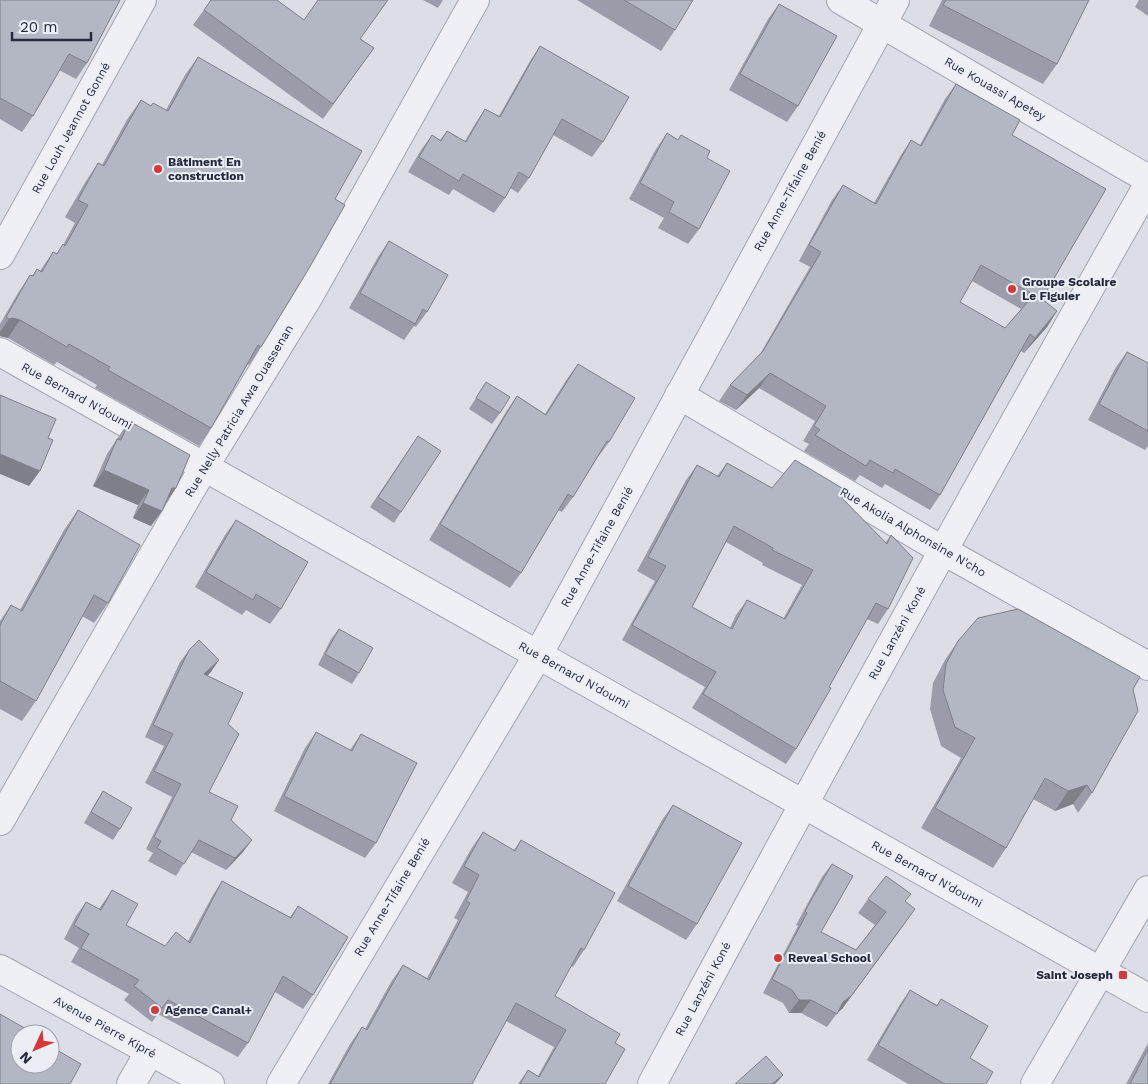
<svg xmlns="http://www.w3.org/2000/svg" width="1148" height="1084" font-family="'Work Sans',sans-serif">
<style>
.lines{fill:none;stroke-linecap:round;stroke-linejoin:round}
.minor-casing{stroke:#a1a4b1;stroke-width:30}
.minor{stroke:#eef0f5;stroke-width:28}
.wall{fill:#9a9da9;fill-rule:evenodd}
.shaded-wall{fill:#7d8089}
.building{fill:#b3b7c4;stroke:#7d8089;fill-rule:evenodd}
.poi-dot{fill:#d53838;stroke:#ebeef5;stroke-width:2}
.labels{text-anchor:middle;stroke-width:4;stroke-linejoin:round;paint-order:stroke}
.street-label{font-size:12px;fill:#252a3e;stroke:#ebeef5}
.poi-label{font-size:12px;font-weight:bold;fill:#252a3e;stroke:#ebeef5;text-anchor:start}
</style>
<rect width="100%" height="100%" fill="#dcdee7"/>
<g class="lines">
<defs>
<g id="minor">
<polyline points="841,0 1148,179"/>
<polyline points="0,255 142,0"/>
<polyline points="0,352 1148,998"/>
<polyline points="679,395 942,550 1148,666"/>
<polyline points="0,821 204,467 309,296 475,0"/>
<polyline points="0,969 210,1084"/>
<polyline points="131,1084 150,1051"/>
<polyline points="281,1084 538,655 895,0"/>
<path d="M652,1084C814,783 979,483 1148,185"/>
<polyline points="1035,1084 1148,890"/>
</g>
</defs>
<use href="#minor" class="minor-casing"/>
<use href="#minor" class="minor"/>
</g>
<g class="wall">
<polygon points="0,0 87,63 76,79 59,70 33,116 22,132 0,119"/>
<polygon points="211,0 304,20 361,39 374,48 323,119 193,25"/>
<polygon points="423,0 443,0 438,8"/>
<polygon points="577,0 693,0 675,30 661,51"/>
<polygon points="942,0 1089,0 1057,64 1043,84 929,26"/>
<polygon points="1139,0 1148,0 1148,16 1135,7"/>
<polygon points="779,4 798,106 787,122 729,90 768,19"/>
<polygon points="540,46 603,142 592,157 553,135 529,178 518,193 510,188 505,198 494,213 453,189 449,195 408,172 421,150 432,135 440,140 447,131 465,141 475,124 485,109 499,116 530,61"/>
<polygon points="198,57 335,199 261,347 249,365 248,364 211,428 199,446 95,388 97,385 57,362 54,365 8,338 0,336 0,324 18,293 30,275 32,276 37,269 40,271 53,252 56,254 63,245 75,223 65,217 86,181 98,163 102,165 128,118 141,100 151,106 166,110 185,75"/>
<path d="M956,84L1012,135L1042,299L1057,311L1047,327L1024,353L1021,351L940,495L930,510L885,484L882,488L860,475L855,481L804,451L809,444L803,441L815,421L759,388L736,410L719,401L730,385L759,356L810,267L799,261L832,200L843,185L874,203L901,155L911,140L920,145L945,99ZM972,281L1021,309L1005,328L960,302Z"/>
<polygon points="667,133 707,158 699,229 688,244 658,228 664,218 629,199 656,149"/>
<polygon points="389,241 427,312 416,327 414,326 404,340 349,308 378,257"/>
<polygon points="1127,352 1148,363 1148,446 1145,450 1088,420 1116,367"/>
<polygon points="578,364 609,442 598,457 573,497 562,512 558,510 521,573 510,588 429,540 506,412 517,396 545,414 567,379"/>
<polygon points="486,382 500,413 492,424 469,409"/>
<polygon points="129,421 176,488 165,503 151,526 133,518 138,505 93,486 107,454"/>
<polygon points="418,436 401,512 394,523 370,507"/>
<path d="M727,463L772,488L842,498L885,543L891,535L888,609L878,624L867,619L829,687L796,749L786,764L692,708L705,687L622,640L655,581L637,571L686,480L697,465L717,476ZM726,542L763,563L762,565L802,585L783,619L747,600L736,615L730,628L692,607Z"/>
<polygon points="78,510 108,603 94,623 82,616 36,701 22,721 0,709 0,621 11,605 20,610 64,530"/>
<polygon points="236,520 281,609 270,624 246,610 242,615 195,587 225,535"/>
<polygon points="339,629 359,673 352,684 318,665 331,639"/>
<polygon points="958,641 1133,689 1092,793 1078,813 1073,804 1055,811 1033,799 1006,848 993,868 921,828 961,758 941,746 930,709 933,683 945,660"/>
<polygon points="189,650 219,660 210,673 207,676 228,724 209,792 231,820 243,852 226,870 191,852 176,876 148,861 153,853 146,849 172,797 145,783 164,746 145,737 180,662"/>
<polygon points="316,732 350,750 361,734 376,843 365,858 274,811 305,748"/>
<polygon points="103,791 120,829 113,840 84,823 96,802"/>
<polygon points="673,805 697,924 686,940 617,901 662,820"/>
<polygon points="483,832 514,850 521,840 584,950 573,967 571,966 555,996 615,1043 605,1084 518,1084 528,1070 538,1076 554,1047 506,1021 472,1084 328,1084 350,1044 362,1027 365,1029 391,982 403,965 427,978 458,920 454,918 468,892 452,883 471,849"/>
<polygon points="832,864 821,932 856,950 875,925 858,913 868,899 906,901 906,922 842,1009 838,1012 827,1027 801,1013 789,1013 783,1003 763,993 798,926 796,925 822,877"/>
<polygon points="222,881 290,917 298,906 313,995 303,1009 275,992 248,1043 238,1057 158,1014 152,1022 124,1000 129,994 71,962 79,948 64,939 76,916 86,902 99,909 112,890 126,925 165,946 188,941 213,895"/>
<polygon points="910,990 937,1005 941,999 970,1058 986,1084 908,1084 867,1060 899,1006"/>
<polygon points="1148,1043 1148,1084 1126,1084"/>
</g>
<g class="shaded-wall">
<polygon points="1057,311 1047,327 1024,353 1035,338"/>
<polygon points="13,318 20,320 8,338 0,336 0,332 9,319"/>
<polygon points="770,373 759,388 736,410 747,395"/>
<polygon points="0,454 40,471 29,486 0,474"/>
<polygon points="104,470 149,490 138,505 93,486"/>
<polygon points="172,488 176,488 165,504"/>
<polygon points="143,503 162,511 151,526 133,518"/>
<polygon points="219,660 210,673 196,687 204,674"/>
<polygon points="1087,785 1073,804 1055,811 1068,791"/>
<polygon points="252,840 243,852 226,870 235,858"/>
<polygon points="915,909 842,1009 836,1014 843,1002"/>
<polygon points="799,1000 811,1000 801,1013 789,1013"/>
<polygon points="783,1075 779,1080 775,1084 772,1084"/>
</g>
<g class="building">
<polygon points="0,0 120,0 87,63 69,54 33,116 0,98"/>
<polygon points="211,0 277,0 304,20 318,0 388,0 360,39 374,48 333,104 204,10"/>
<polygon points="624,0 693,0 675,30"/>
<polygon points="946,0 1089,0 1057,64 943,5"/>
<polygon points="779,4 837,36 798,106 740,74"/>
<polygon points="540,46 629,97 603,142 562,119 529,178 519,172 505,198 463,174 459,181 419,157 432,135 441,141 447,131 466,142 485,109 500,117"/>
<polygon points="198,57 362,151 335,199 345,205 308,270 261,347 258,345 211,428 108,370 110,367 69,344 67,347 20,320 13,318 9,319 6,317 30,275 33,276 37,269 42,272 53,252 57,254 63,244 65,246 88,205 78,200 98,163 104,166 141,100 151,106 153,103 168,111"/>
<path d="M956,84L1020,120L1012,135L1106,189L1042,299L1057,311L1035,338L1030,334L940,495L895,469L893,473L870,460L866,466L815,435L820,430L814,426L826,406L770,373L747,395L730,385L763,351L821,252L809,245L843,185L876,204L911,140L921,146ZM981,265L1034,295L1005,328L960,302Z"/>
<polygon points="667,133 678,140 681,135 710,151 707,158 730,171 699,229 669,212 674,202 640,183"/>
<polygon points="389,241 448,275 427,312 423,309 415,324 360,293"/>
<polygon points="1127,352 1148,363 1148,431 1099,404"/>
<polygon points="578,364 635,398 609,442 607,441 573,497 568,494 521,573 440,524 517,396 546,415"/>
<polygon points="486,382 510,397 500,413 476,398"/>
<polygon points="0,395 56,419 48,438 53,440 40,471 0,454"/>
<polygon points="129,421 190,455 176,488 172,488 162,511 143,503 149,490 104,470 117,439 121,440"/>
<polygon points="418,436 441,451 401,512 378,497"/>
<path d="M795,460L847,491L842,498L887,544L891,535L913,558L888,609L876,603L829,687L831,688L796,749L703,694L716,672L632,625L666,566L648,557L697,465L719,477L727,463L772,488ZM734,526L773,548L772,550L813,570L785,619L747,600L732,629L692,607Z"/>
<polygon points="78,510 140,545 108,603 94,595 36,701 0,681 0,625 11,605 22,611"/>
<polygon points="236,520 308,562 281,609 256,594 253,600 206,572"/>
<polygon points="1018,609 1140,677 1133,689 1138,711 1092,793 1087,785 1068,791 1045,778 1006,848 935,808 975,738 955,727 943,690 946,664 958,641 978,618"/>
<polygon points="339,629 373,648 359,673 325,654"/>
<polygon points="199,640 219,660 204,674 243,693 228,724 239,734 209,792 238,806 231,820 252,840 235,858 199,840 184,864 157,848 161,841 154,837 181,784 154,771 173,734 153,725 189,650"/>
<polygon points="316,732 352,751 361,734 417,763 376,843 284,796"/>
<polygon points="103,791 132,808 120,829 91,812"/>
<polygon points="673,805 742,843 697,924 628,886"/>
<polygon points="483,832 515,851 521,840 615,893 584,950 581,948 555,996 620,1034 615,1043 625,1049 605,1084 520,1084 528,1070 539,1077 566,1030 516,1003 472,1084 330,1084 362,1027 367,1030 403,965 429,980 470,903 466,901 479,875 464,866"/>
<polygon points="832,864 853,876 821,932 856,950 886,912 868,899 886,876 911,894 905,901 915,909 852,995 843,1002 837,1014 811,1000 799,1000 792,990 772,979 807,913 805,911"/>
<polygon points="222,881 291,918 298,906 348,937 313,995 283,976 248,1043 168,1000 162,1008 134,986 139,980 81,948 89,934 74,925 86,902 101,910 112,890 138,904 126,925 165,946 176,932 190,943"/>
<polygon points="910,990 937,1006 941,999 988,1026 970,1058 993,1072 986,1084 945,1084 878,1045"/>
<polygon points="0,1014 33,1033 33,1034 20,1034 20,1064 50,1064 50,1046 81,1064 70,1084 0,1084"/>
<polygon points="1148,1049 1148,1084 1130,1084"/>
<polygon points="766,1056 783,1075 772,1084 735,1084"/>
</g>
<g class="poi-dot">
<circle cx="158" cy="169" r="5"/>
<circle cx="1012" cy="289" r="5"/>
<circle cx="778" cy="958" r="5"/>
<rect x="1118" y="970" width="10" height="10" rx="2.5"/>
<circle cx="155" cy="1010" r="5"/>
</g>
<g class="labels">
<g class="street-label">
<text transform="translate(995 89) rotate(30)" y="4">Rue Kouassi Apetey</text>
<text transform="translate(71 128) rotate(-61)" y="4">Rue Louh Jeannot Gonné</text>
<text transform="translate(790 191) rotate(-61)" y="4">Rue Anne-Tifaine Benié</text>
<text transform="translate(77 396) rotate(29)" y="4">Rue Bernard N'doumi</text>
<text transform="translate(239 411) rotate(-59)" y="4">Rue Nelly Patricia Awa Ouassenan</text>
<text transform="translate(913 532) rotate(30)" y="4">Rue Akolia Alphonsine N'cho</text>
<text transform="translate(597 547) rotate(-61)" y="4">Rue Anne-Tifaine Benié</text>
<text transform="translate(897 633) rotate(-61)" y="4">Rue Lanzéni Koné</text>
<text transform="translate(574 675) rotate(29)" y="4">Rue Bernard N'doumi</text>
<text transform="translate(927 874) rotate(29)" y="4">Rue Bernard N'doumi</text>
<text transform="translate(392 897) rotate(-59)" y="4">Rue Anne-Tifaine Benié</text>
<text transform="translate(703 989) rotate(-62)" y="4">Rue Lanzéni Koné</text>
<text transform="translate(105 1027) rotate(29)" y="4">Avenue Pierre Kipré</text>
</g>
<g class="poi-label">
<text x="168" y="166">Bâtiment En<tspan x="168" dy="14">construction</tspan></text>
<text x="1022" y="286">Groupe Scolaire<tspan x="1022" dy="14">Le Figuier</tspan></text>
<text x="788" y="962">Reveal School</text>
<text x="1113" y="979" text-anchor="end">Saint Joseph</text>
<text x="165" y="1014">Agence Canal+</text>
</g>
</g>
<g transform="translate(35 1049) rotate(226)"><circle r="24" fill="#ebeef5" stroke="#9ca0ac"/>
<path d="M0-4L9 19L0 12L-9 19Z" fill="#d53838"/>
<text y="-8" font-size="14" font-weight="bold" text-anchor="middle" fill="#252a3e">N</text>
</g>
<path d="M12 32v8h79v-8" fill="none" stroke="#252a3e" stroke-width="2.5"/>
<text x="20" y="32" font-size="15" fill="#252a3e" stroke="#ebeef5" stroke-width="4" paint-order="stroke">20 m</text>
</svg>
